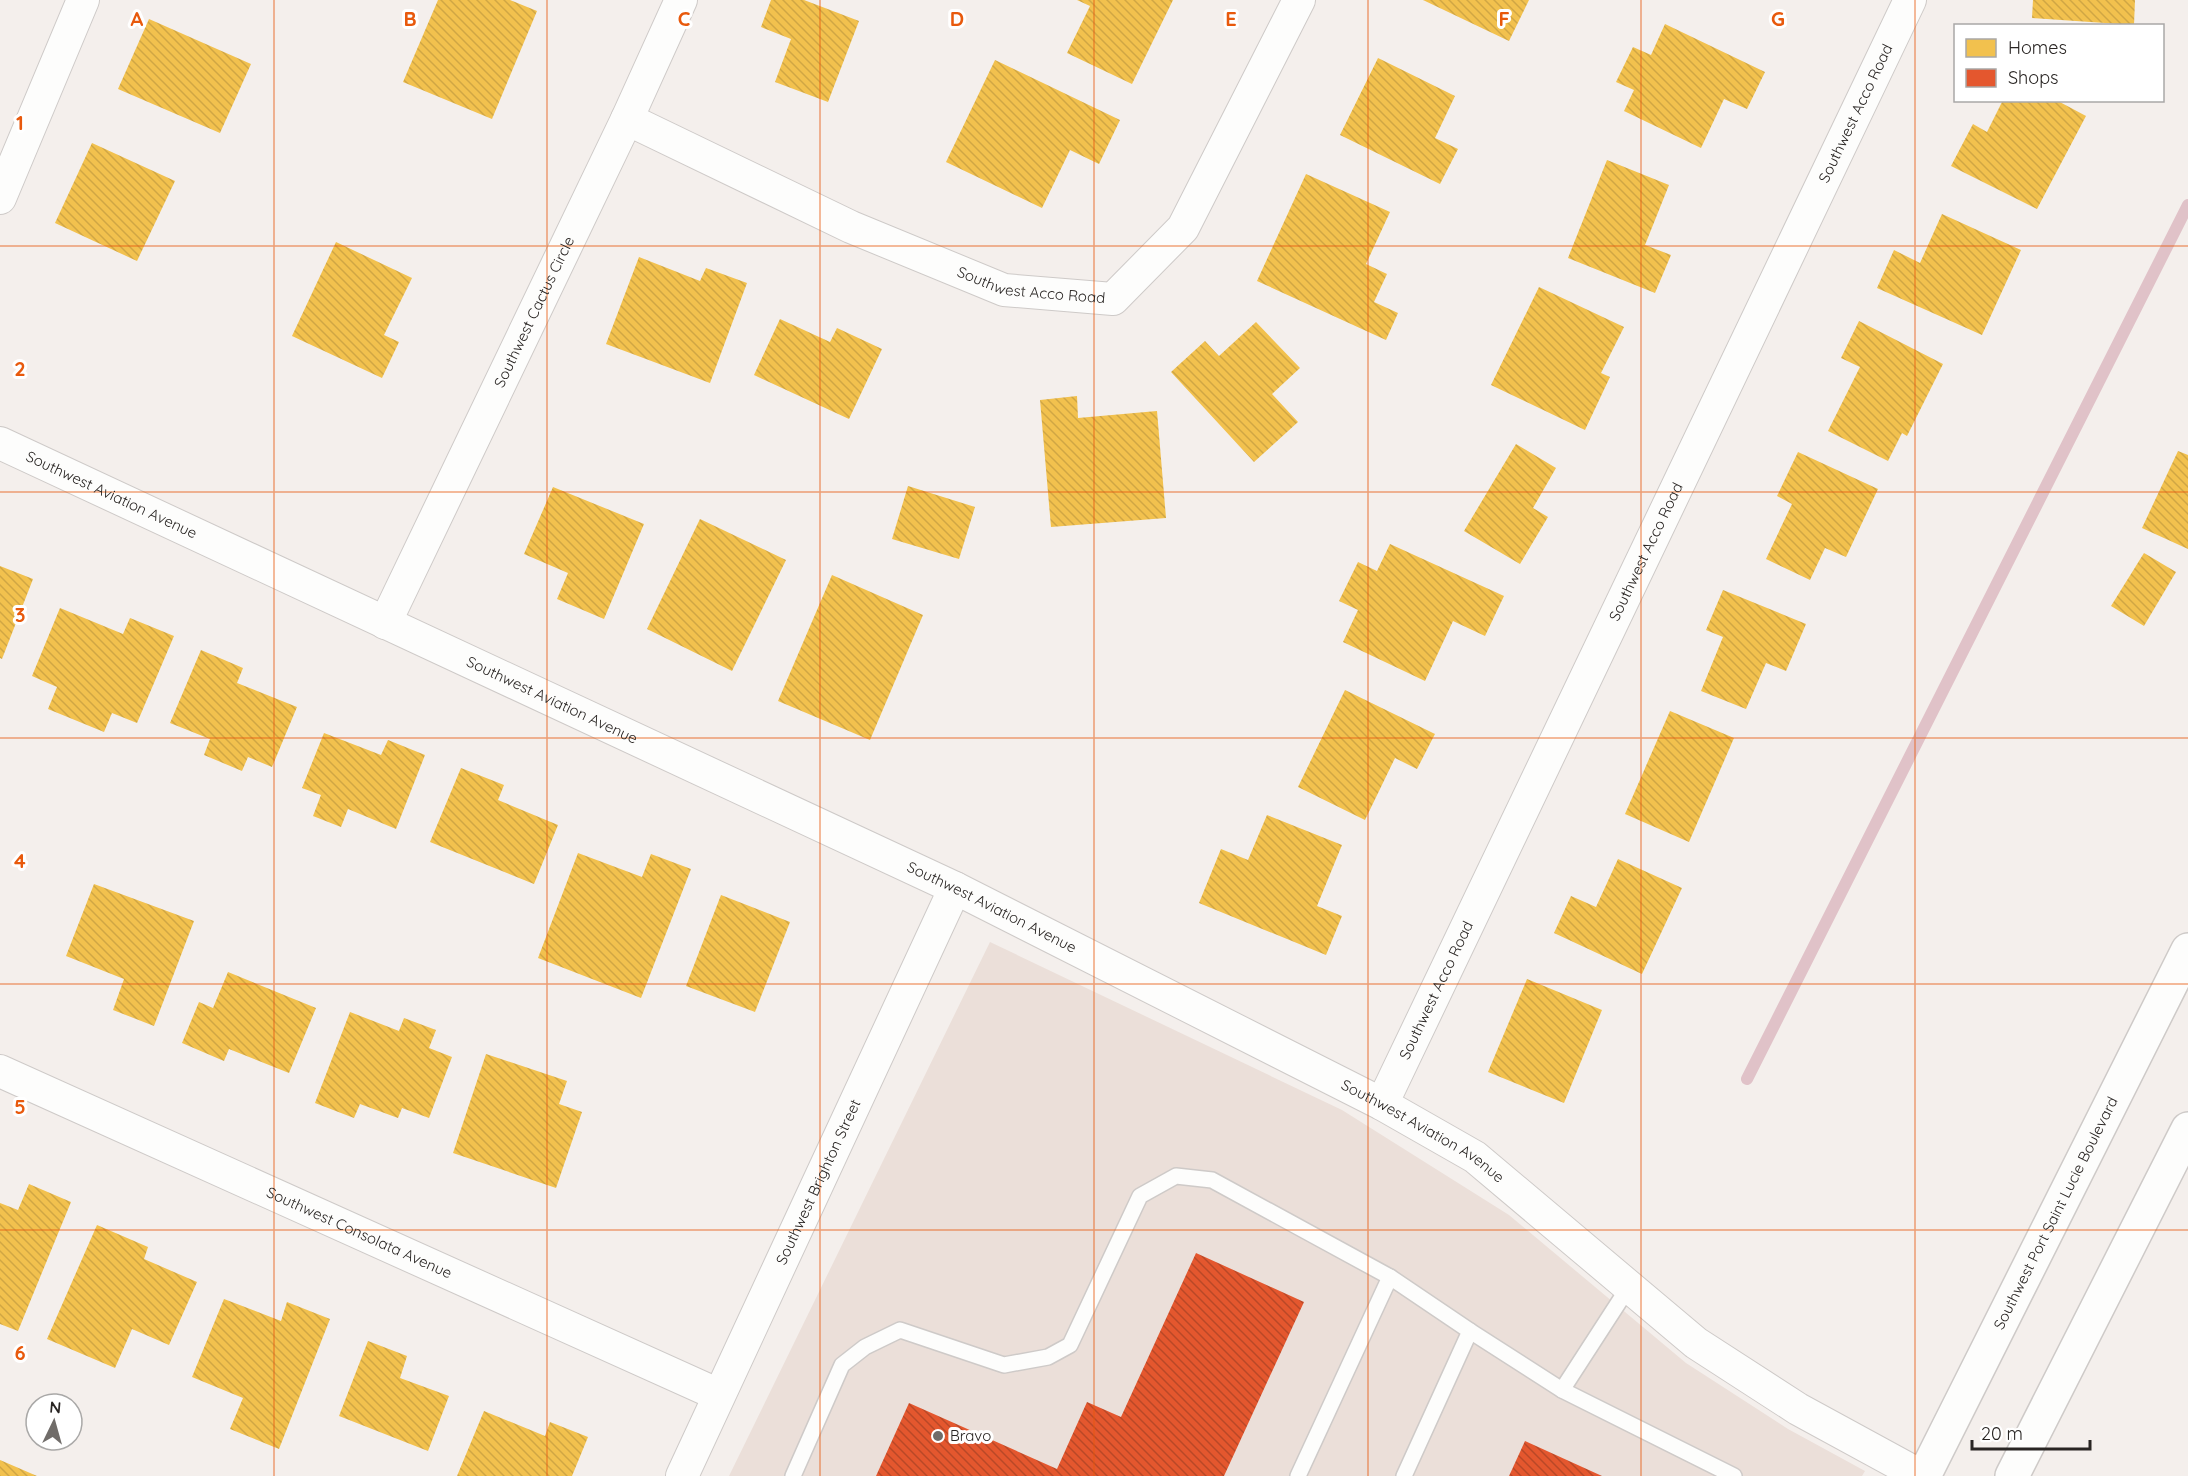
<svg xmlns="http://www.w3.org/2000/svg" width="2188" height="1476" font-family="Quicksand,sans-serif">
<style>
.built{fill:#ebdfd9}
.homes{fill:url(#homes-back-hatch)}
.shops{fill:url(#shops-back-hatch)}
.lines{fill:none;stroke-linecap:round;stroke-linejoin:round}
.stream{stroke:#e0c2c8;stroke-width:12}
.service-casing{stroke:#cecac8;stroke-width:18}
.minor-casing{stroke:#cecac8;stroke-width:34}
.primary-casing{stroke:#cecac8;stroke-width:36}
.service{stroke:#fdfdfc;stroke-width:15}
.minor{stroke:#fdfdfc;stroke-width:32}
.primary{stroke:#fdfdfc;stroke-width:33}
.grid{fill:none;stroke:#e8590c;stroke-width:1.5;stroke-opacity:0.55}
.poi-dot{fill:#706c69;stroke:#fff;stroke-width:2}
.labels{text-anchor:middle;stroke-width:6;stroke-linejoin:round;paint-order:stroke}
.street-label{font-size:15px;fill:#292523;stroke:#fff}
.poi-label{font-size:15px;fill:#292523;stroke:#fff;text-anchor:start}
.grid-label{font-size:20px;text-anchor:middle;font-weight:bold;fill:#e8590c;stroke:#fff;stroke-width:6;stroke-linejoin:round;paint-order:stroke}
</style>
<defs>
<pattern id="homes-back-hatch" width="6" height="6" patternUnits="userSpaceOnUse" patternTransform="scale(1.5)"><rect width="6" height="6" fill="#f2c14e"/><path d="M-1 5l2 2M0 0l6 6M5-1l2 2" fill="none" stroke="#d0a644"/></pattern>
<pattern id="shops-back-hatch" width="6" height="6" patternUnits="userSpaceOnUse" patternTransform="scale(1.5)"><rect width="6" height="6" fill="#e4572e"/><path d="M-1 5l2 2M0 0l6 6M5-1l2 2" fill="none" stroke="#b94827"/></pattern>
</defs>
<rect width="100%" height="100%" fill="#f4efec"/>
<polygon class="built" points="990,942 1342,1110 1509,1215 1686,1363 1788,1429 1865,1471 1862,1476 729,1476"/>
<g class="homes">
<polygon points="438,0 510,0 537,11 492,119 403,82"/>
<polygon points="771,0 804,0 859,21 828,102 775,82 791,39 761,27"/>
<polygon points="1077,0 1173,0 1132,84 1067,53 1090,6"/>
<polygon points="1423,0 1529,0 1509,41"/>
<polygon points="2033,0 2135,0 2134,25 2032,18"/>
<polygon points="149,19 251,64 220,133 118,89"/>
<polygon points="1665,24 1765,72 1747,109 1724,99 1701,148 1624,111 1634,90 1616,82 1633,47 1651,55"/>
<polygon points="1378,58 1455,96 1435,138 1458,149 1440,184 1340,135"/>
<polygon points="995,60 1120,120 1099,164 1070,150 1042,208 946,162"/>
<polygon points="2003,100 2056,100 2086,116 2037,209 1951,166 1973,124 1987,132"/>
<polygon points="92,143 175,181 137,261 55,223"/>
<polygon points="1607,160 1669,185 1645,245 1671,255 1655,293 1568,258"/>
<polygon points="1306,174 1390,212 1366,264 1387,274 1374,302 1398,313 1386,340 1257,281"/>
<polygon points="1942,214 2021,250 1982,335 1877,288 1894,250 1920,263"/>
<polygon points="336,242 412,278 384,335 399,342 382,378 292,336"/>
<polygon points="639,257 700,281 706,268 747,283 710,383 606,344"/>
<polygon points="1539,287 1624,327 1601,373 1610,377 1585,430 1491,385"/>
<polygon points="780,319 830,342 837,328 882,349 849,419 754,375"/>
<polygon points="1859,321 1943,364 1907,436 1902,433 1888,461 1828,431 1860,367 1841,358"/>
<polygon points="1256,322 1300,368 1272,394 1298,422 1254,462 1171,372 1205,341 1219,356"/>
<polygon points="1077,396 1078,418 1157,411 1166,518 1051,527 1040,400"/>
<polygon points="1516,444 1556,468 1533,508 1548,517 1520,564 1464,531"/>
<polygon points="2178,451 2188,455 2188,549 2142,528"/>
<polygon points="1798,452 1878,489 1846,557 1825,548 1810,580 1766,559 1792,504 1777,496"/>
<polygon points="908,486 975,507 959,559 892,539"/>
<polygon points="553,487 644,524 604,619 557,599 568,573 524,554"/>
<polygon points="700,519 786,560 732,671 647,629"/>
<polygon points="1390,544 1504,596 1485,636 1453,621 1425,681 1343,642 1358,610 1339,601 1358,562 1377,571"/>
<polygon points="2144,553 2176,572 2144,626 2111,606"/>
<polygon points="0,566 33,579 2,659 0,658"/>
<polygon points="832,575 923,615 870,740 778,701"/>
<polygon points="1723,590 1806,624 1786,671 1766,663 1746,709 1701,691 1723,637 1706,630"/>
<polygon points="60,608 123,634 130,618 174,636 137,723 112,713 104,732 48,709 57,687 32,676"/>
<polygon points="201,650 243,668 237,683 297,707 272,767 248,757 242,771 204,755 210,739 170,723"/>
<polygon points="1345,690 1435,734 1417,769 1395,758 1365,820 1298,787"/>
<polygon points="1670,711 1734,738 1689,842 1625,814"/>
<polygon points="324,733 381,755 388,740 425,755 396,829 348,809 341,827 313,816 321,795 302,788"/>
<polygon points="461,768 504,785 498,800 558,825 534,884 430,842"/>
<polygon points="1267,815 1342,845 1317,906 1342,916 1326,955 1199,903 1221,849 1248,860"/>
<polygon points="578,853 642,877 651,854 691,869 641,998 538,958"/>
<polygon points="1618,859 1682,888 1642,974 1554,933 1571,896 1596,907"/>
<polygon points="94,884 194,921 154,1026 113,1010 124,979 66,956"/>
<polygon points="721,895 790,922 755,1012 686,986"/>
<polygon points="228,972 316,1008 289,1073 229,1049 224,1061 182,1043 199,1002 213,1008"/>
<polygon points="1527,979 1602,1010 1564,1103 1488,1072"/>
<polygon points="350,1012 399,1031 404,1018 436,1030 429,1048 452,1057 429,1118 402,1108 398,1118 360,1104 354,1118 315,1103"/>
<polygon points="486,1054 567,1081 559,1104 582,1112 556,1188 453,1153"/>
<polygon points="29,1184 71,1202 18,1331 0,1324 0,1203 18,1210"/>
<polygon points="97,1225 148,1247 144,1259 197,1282 169,1345 132,1329 115,1368 47,1339"/>
<polygon points="224,1299 281,1321 287,1302 330,1319 279,1449 230,1429 243,1398 192,1377"/>
<polygon points="368,1341 407,1356 400,1378 449,1396 428,1451 339,1416"/>
<polygon points="484,1411 545,1436 550,1422 588,1437 572,1476 457,1476"/>
<polygon points="0,1460 37,1476 0,1476"/>
</g>
<g class="shops">
<polygon points="1196,1253 1304,1302 1224,1476 876,1476 909,1403 1057,1469 1087,1402 1121,1417"/>
<polygon points="1525,1441 1602,1476 1509,1476"/>
</g>
<g class="lines">
<polyline class="stream" points="1747,1079 2188,205"/>
<defs>
<g id="service">
<polyline points="1470,1331 1562,1390 1734,1476"/>
<polyline points="1562,1390 1628,1288"/>
<polyline points="793,1476 842,1365 865,1347 900,1330 1004,1365 1048,1357 1070,1345 1140,1196 1176,1176 1212,1180 1390,1277 1470,1331 1404,1476"/>
<polyline points="1298,1476 1390,1277"/>
</g>
<g id="minor">
<path id="s1" d="M627,119L851,227L1004,290L1113,299L1183,228L1299,0"/>
<polyline points="0,198 83,0"/>
<path id="s2" d="M0,443L955,888L1382,1104L1475,1157L1696,1343L1798,1409L1921,1476"/>
<path id="s3" d="M385,623L627,119L681,0"/>
<path id="s4" d="M0,1071L719,1395"/>
<path id="s5" d="M1382,1104L1910,0"/>
<path id="s6" d="M682,1476L955,888"/>
</g>
<g id="primary">
<path id="s7" d="M1924,1476L2188,950"/>
<polyline points="2012,1476 2188,1129"/>
</g>
</defs>
<use href="#service" class="service-casing"/>
<use href="#minor" class="minor-casing"/>
<use href="#primary" class="primary-casing"/>
<use href="#service" class="service"/>
<use href="#minor" class="minor"/>
<use href="#primary" class="primary"/>
</g>
<path class="grid" d="M274,0V1476M547,0V1476M820,0V1476M1094,0V1476M1368,0V1476M1641,0V1476M1915,0V1476M0,246H2188M0,492H2188M0,738H2188M0,984H2188M0,1230H2188"/>
<circle class="poi-dot" cx="938" cy="1436" r="6"/>
<g class="labels">
<g class="street-label">
<text dy="5" stroke="none"><textPath href="#s5" startOffset="1098">Southwest Acco Road</textPath></text>
<text dy="5" stroke="none"><textPath href="#s1" startOffset="440">Southwest Acco Road</textPath></text>
<text dy="5" stroke="none"><textPath href="#s3" startOffset="345">Southwest Cactus Circle</textPath></text>
<text dy="5" stroke="none"><textPath href="#s2" startOffset="123">Southwest Aviation Avenue</textPath></text>
<text dy="5" stroke="none"><textPath href="#s5" startOffset="612">Southwest Acco Road</textPath></text>
<text dy="5" stroke="none"><textPath href="#s2" startOffset="609">Southwest Aviation Avenue</textPath></text>
<text dy="5" stroke="none"><textPath href="#s2" startOffset="1095">Southwest Aviation Avenue</textPath></text>
<text dy="5" stroke="none"><textPath href="#s5" startOffset="126">Southwest Acco Road</textPath></text>
<text dy="5" stroke="none"><textPath href="#s2" startOffset="1581">Southwest Aviation Avenue</textPath></text>
<text dy="5" stroke="none"><textPath href="#s6" startOffset="324">Southwest Brighton Street</textPath></text>
<text dy="5" stroke="none"><textPath href="#s7" startOffset="294">Southwest Port Saint Lucie Boulevard</textPath></text>
<text dy="5" stroke="none"><textPath href="#s4" startOffset="394">Southwest Consolata Avenue</textPath></text>
</g>
<g class="poi-label">
<text x="950" y="1441">Bravo</text>
</g>
</g>
<g class="grid-label">
<text x="137" y="26">A</text>
<text x="410" y="26">B</text>
<text x="684" y="26">C</text>
<text x="957" y="26">D</text>
<text x="1231" y="26">E</text>
<text x="1504" y="26">F</text>
<text x="1778" y="26">G</text>
<text x="20" y="130">1</text>
<text x="20" y="376">2</text>
<text x="20" y="622">3</text>
<text x="20" y="868">4</text>
<text x="20" y="1114">5</text>
<text x="20" y="1360">6</text>
</g>
<rect x="1954" y="24" width="210" height="78" fill="#ffffff" stroke="#a9a8a7" stroke-width="1.5"/>
<rect x="1966" y="39" width="30" height="18" fill="#f2c14e" stroke="#a9a8a7" stroke-width="1.5"/>
<text x="2008" y="54" font-size="18" fill="#292523">Homes</text>
<rect x="1966" y="69" width="30" height="18" fill="#e4572e" stroke="#a9a8a7" stroke-width="1.5"/>
<text x="2008" y="84" font-size="18" fill="#292523">Shops</text>
<g transform="translate(54 1422) rotate(5)"><circle r="28" fill="#ffffff" stroke="#a9a8a7" stroke-width="1.5"/>
<path d="M0-4.5L10 22L0 15L-10 22Z" fill="#706c69"/>
<text y="-9" font-size="16" font-weight="bold" text-anchor="middle" fill="#292523">N</text>
</g>
<path d="M1972 1440v9h118v-9" fill="none" stroke="#292523" stroke-width="3"/>
<text x="1981" y="1440" font-size="18" fill="#292523" stroke="#ffffff" stroke-width="4.5" paint-order="stroke">20 m</text>
</svg>
